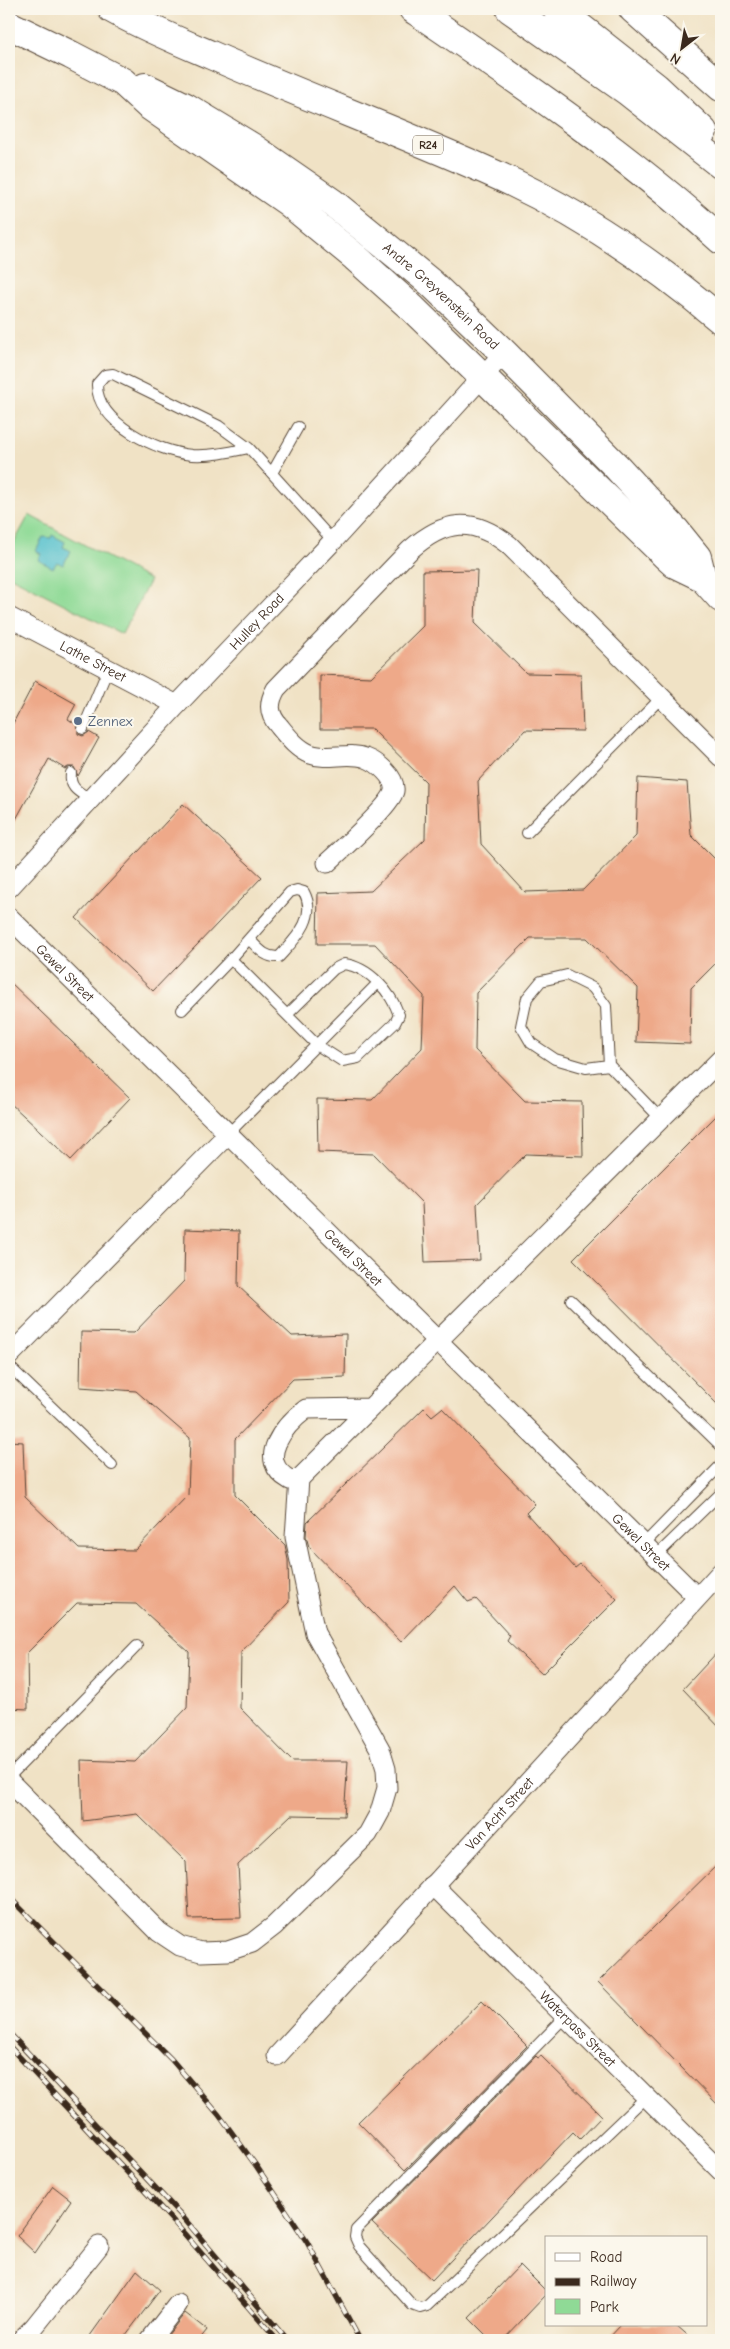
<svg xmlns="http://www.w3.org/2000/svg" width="730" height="2349" font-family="'Comic Neue',sans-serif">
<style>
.green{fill:#8fda96;stroke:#65825a}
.water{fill:#53c0cc;stroke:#477575}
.building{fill:#eea989}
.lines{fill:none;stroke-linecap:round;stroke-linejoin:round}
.service-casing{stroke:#564637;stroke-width:12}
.minor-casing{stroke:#564637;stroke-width:21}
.secondary-casing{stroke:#564637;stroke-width:30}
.motorway-casing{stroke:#564637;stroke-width:30}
.service{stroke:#fff;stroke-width:10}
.minor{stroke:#fff;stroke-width:19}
.secondary{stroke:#fff;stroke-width:28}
.motorway{stroke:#fff;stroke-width:28}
.rail-casing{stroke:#3b2a1e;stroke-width:5.5}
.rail{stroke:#fbf7ec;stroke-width:4;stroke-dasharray:11;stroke-linecap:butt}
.service-dot{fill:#5c6f8a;stroke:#fbf7ec;stroke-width:2}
.labels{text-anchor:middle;stroke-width:4;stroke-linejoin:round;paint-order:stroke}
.shield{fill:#fbf7ec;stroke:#75685c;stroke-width:1}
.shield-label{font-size:12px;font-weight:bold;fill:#3b2a1e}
.street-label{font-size:14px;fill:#3b2a1e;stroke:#fbf7ec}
.service-label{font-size:14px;fill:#4e5e75;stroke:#fbf7ec;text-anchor:start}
</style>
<rect width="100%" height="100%" fill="#fbf7ec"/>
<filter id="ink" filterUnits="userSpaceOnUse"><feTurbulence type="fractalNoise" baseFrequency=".02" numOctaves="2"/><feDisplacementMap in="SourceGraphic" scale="10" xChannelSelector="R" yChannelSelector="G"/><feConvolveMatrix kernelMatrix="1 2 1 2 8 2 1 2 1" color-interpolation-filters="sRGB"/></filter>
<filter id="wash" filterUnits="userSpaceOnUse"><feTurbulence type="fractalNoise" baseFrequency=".0096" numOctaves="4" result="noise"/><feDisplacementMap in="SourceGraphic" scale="20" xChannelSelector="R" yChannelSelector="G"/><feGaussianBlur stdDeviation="1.12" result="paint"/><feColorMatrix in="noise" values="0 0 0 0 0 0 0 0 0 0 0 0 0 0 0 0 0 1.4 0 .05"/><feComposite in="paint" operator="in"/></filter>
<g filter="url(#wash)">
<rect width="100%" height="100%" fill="#f0e2c5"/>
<polygon class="green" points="29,515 150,580 122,634 9,576 9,552"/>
<polygon class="water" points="52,535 65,542 63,547 71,551 63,565 57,562 53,568 38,560 41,554 36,551 43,537 51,538"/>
<g id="blocks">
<g class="building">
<polygon points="477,570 475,623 526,673 581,674 583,731 525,730 478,781 481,844 525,892 583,890 636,836 638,778 687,782 691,835 721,865 721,958 691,988 690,1044 636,1042 638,988 587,938 530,938 476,993 475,1050 525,1101 582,1102 583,1156 526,1154 477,1204 480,1260 425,1262 422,1203 374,1154 318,1152 317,1099 372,1100 422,1048 424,996 375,944 317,944 318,893 371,891 425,839 426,782 372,729 320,729 320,675 371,677 423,626 423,571"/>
<polygon points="35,681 76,704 68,719 77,725 78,734 83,736 89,732 99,738 78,776 74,767 68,767 65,769 49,759 9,832 9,731"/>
<polygon points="183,804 262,877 153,991 76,918"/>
<polygon points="9,981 130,1098 71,1160 9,1102"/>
<polygon points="721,1111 721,1408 573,1259"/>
<polygon points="185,1229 239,1231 238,1286 292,1336 346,1334 345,1377 293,1379 235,1439 235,1495 285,1545 288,1560 289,1602 241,1652 240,1708 292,1761 348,1761 344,1816 291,1815 238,1865 241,1918 189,1919 186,1862 137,1814 83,1821 81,1760 135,1762 187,1708 189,1652 136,1604 77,1603 27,1653 28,1709 9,1708 9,1441 23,1442 25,1497 79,1549 135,1550 188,1495 190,1438 136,1391 80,1387 81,1332 134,1333 184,1281"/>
<polygon points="424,1408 432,1416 442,1408 535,1504 526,1513 575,1568 580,1564 617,1599 542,1674 507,1641 510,1636 476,1599 468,1602 455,1586 401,1642 309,1547 306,1536 307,1522"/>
<polygon points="721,1648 721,1729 683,1689"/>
<polygon points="721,1861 721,2108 598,1982"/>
<polygon points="482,2001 527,2046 405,2170 358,2122"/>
<polygon points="536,2056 538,2058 541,2056 602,2116 580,2139 573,2132 432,2280 372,2223"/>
<polygon points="53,2186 71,2200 35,2253 17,2236"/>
<polygon points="520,2265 546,2291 546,2295 503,2340 491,2340 469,2318"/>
<polygon points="137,2270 160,2290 122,2340 87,2340"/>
<polygon points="185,2313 207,2330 199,2340 164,2340"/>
<polygon points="621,2325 676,2325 693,2340 607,2340"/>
</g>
</g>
</g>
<g filter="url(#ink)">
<use href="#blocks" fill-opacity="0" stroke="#564637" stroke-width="1"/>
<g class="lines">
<defs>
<g id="service">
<path d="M249,448L219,426L121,378L113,374L105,375L97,384C96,423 158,452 192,455C212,456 230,452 249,448L333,541"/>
<polyline points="272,473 298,427"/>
<polyline points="83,729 108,669"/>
<path d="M71,773C69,788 79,792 90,799"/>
<polyline points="527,833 661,698"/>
<path d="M231,959L317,1045L342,1061L358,1058L395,1023L399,1015C391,992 369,967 344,964L334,969L287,1015"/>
<path d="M182,1010L231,959L290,892L297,890L304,892C318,918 295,939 279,957C265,958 258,948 249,939"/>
<polyline points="609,1065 586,1068 555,1059 531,1043 521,1026 527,998 541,981 567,975 593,988 606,1006 609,1065 661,1119"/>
<polyline points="228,1134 378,983"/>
<polyline points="571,1300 721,1446"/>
<polyline points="9,1366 112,1465"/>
<polyline points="644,1544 721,1465"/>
<polyline points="656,1556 721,1493"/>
<polyline points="9,1777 137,1646"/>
<polyline points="565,2017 356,2230 355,2237 359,2246 412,2305 420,2308 427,2306 646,2097"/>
</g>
<g id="minor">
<path id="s1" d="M9,617L177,705"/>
<path d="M327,863C340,851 391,805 394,791C396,777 377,762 366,758C348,751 328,761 310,754C297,749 288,737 279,726C268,714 268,703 276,689L410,550C444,520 472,516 509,545L721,757"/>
<path id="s2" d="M9,888L177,705L333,541L504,353"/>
<path id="s3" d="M9,917L697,1597"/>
<polyline points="9,1356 228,1134"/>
<path d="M369,1408L306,1409C285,1425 254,1460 290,1480L299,1479L721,1059"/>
<polyline points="9,1781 159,1932 180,1946 201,1952 228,1951 252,1943 274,1926 368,1834 380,1812 387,1788 386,1769 380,1749 315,1633 295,1537 299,1479"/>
<path id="s4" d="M433,1885L721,2171"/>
<path id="s5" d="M277,2056L721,1572"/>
<polyline points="21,2340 34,2327 99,2246"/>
<polyline points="150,2340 178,2304"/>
</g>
<g id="secondary">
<polyline points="633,9 721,87"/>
<polyline points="9,25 71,55 123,82 148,105 288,202 355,257 413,309 665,555 675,564 702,577 721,598"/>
<path id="s6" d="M145,87L186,107L252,147L333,203L431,283L504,353L616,466L676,531L697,557L702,577"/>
</g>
<g id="motorway">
<path d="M112,9C144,27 178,41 211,55C301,95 393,129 483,169C569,206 650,260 721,320"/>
<path d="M413,9C519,81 627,154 721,240"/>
<polyline points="510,9 627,91 721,165"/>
<polyline points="557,9 656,87 703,131"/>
</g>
</defs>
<use href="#service" class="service-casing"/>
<use href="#minor" class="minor-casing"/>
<use href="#secondary" class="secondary-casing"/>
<use href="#motorway" class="motorway-casing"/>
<use href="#service" class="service"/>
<use href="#minor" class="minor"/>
<use href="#secondary" class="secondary"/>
<use href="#motorway" class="motorway"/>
<defs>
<g id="rail">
<polyline points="9,1897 171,2059 219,2115 257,2167 307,2242 360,2340"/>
<polyline points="9,2033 181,2215 287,2340"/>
<polyline points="9,2046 174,2222 277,2340"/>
</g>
</defs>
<use href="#rail" class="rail-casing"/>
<use href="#rail" class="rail"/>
</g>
</g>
<circle class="service-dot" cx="78" cy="721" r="5"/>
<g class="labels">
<rect class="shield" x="413" y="135.5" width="30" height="19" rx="4"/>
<g class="shield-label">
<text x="428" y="149">R24</text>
</g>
<g class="street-label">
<text dy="5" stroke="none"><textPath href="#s6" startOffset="364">Andre Greyvenstein Road</textPath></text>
<text dy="5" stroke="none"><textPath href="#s2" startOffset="364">Hulley Road</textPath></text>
<text dy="5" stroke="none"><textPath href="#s1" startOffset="95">Lathe Street</textPath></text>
<text dy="5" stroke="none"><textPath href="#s3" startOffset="79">Gewel Street</textPath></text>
<text dy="5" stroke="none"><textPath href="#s3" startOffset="484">Gewel Street</textPath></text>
<text dy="5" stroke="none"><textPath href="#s3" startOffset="889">Gewel Street</textPath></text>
<text dy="5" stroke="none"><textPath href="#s5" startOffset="329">Van Acht Street</textPath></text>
<text dy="5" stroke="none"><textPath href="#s4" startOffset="204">Waterpass Street</textPath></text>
</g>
<g class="service-label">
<text x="88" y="726">Zennex</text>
</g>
</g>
<rect width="730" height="2349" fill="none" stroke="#fbf7ec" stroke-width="30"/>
<rect x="545" y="2236" width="162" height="90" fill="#fbf7ec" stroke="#aea59a"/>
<rect x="555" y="2253" width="25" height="8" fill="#ffffff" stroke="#aea59a"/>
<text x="590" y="2262" font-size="15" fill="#3b2a1e">Road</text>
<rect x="555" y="2278" width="25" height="8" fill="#3b2a1e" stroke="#aea59a"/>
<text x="590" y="2286" font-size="15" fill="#3b2a1e">Railway</text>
<rect x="555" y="2299" width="25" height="15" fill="#8fda96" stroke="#aea59a"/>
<text x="590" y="2312" font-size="15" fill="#3b2a1e">Park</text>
<g transform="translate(682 48) rotate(211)" stroke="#fbf7ec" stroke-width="4" paint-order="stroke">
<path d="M0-4L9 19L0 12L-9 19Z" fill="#3b2a1e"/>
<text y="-8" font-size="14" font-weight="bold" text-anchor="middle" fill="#3b2a1e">N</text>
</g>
</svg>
